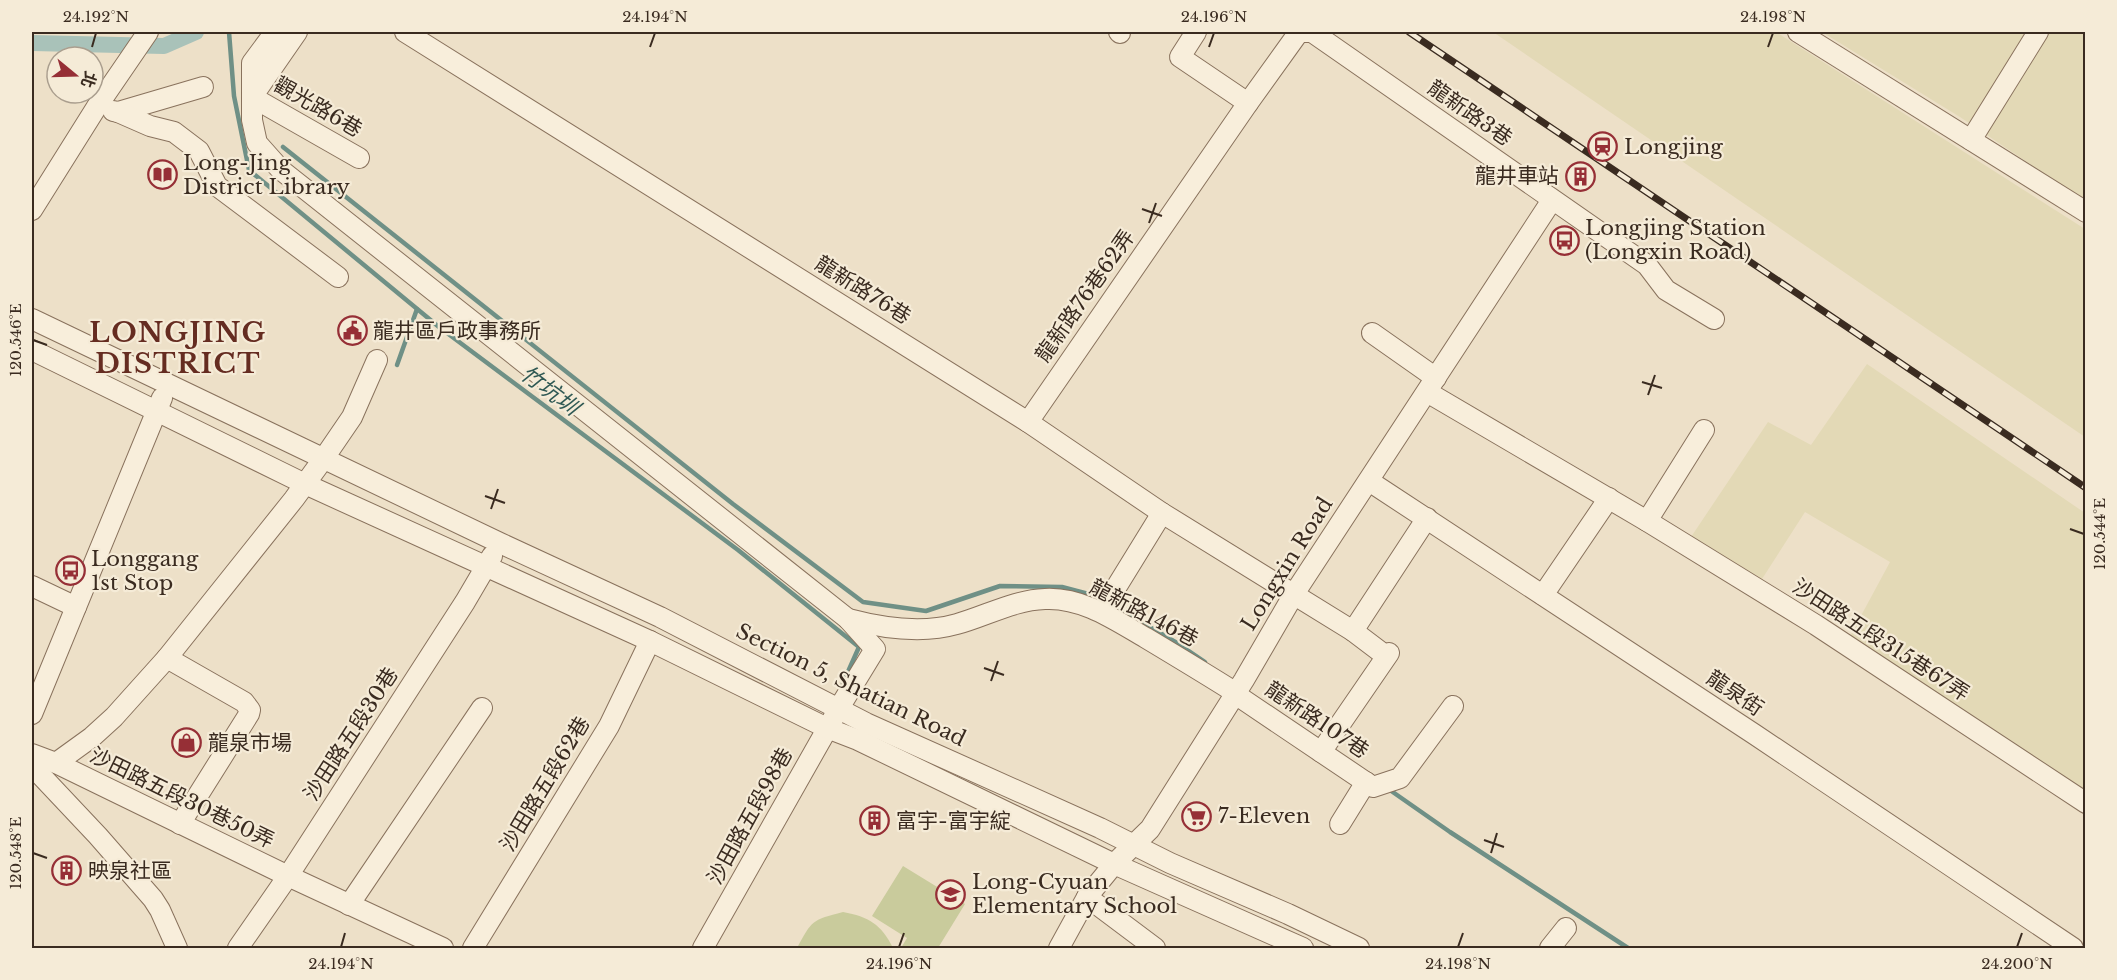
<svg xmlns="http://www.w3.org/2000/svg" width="2117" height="980" font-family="'Libre Baskerville','Noto Sans TC',serif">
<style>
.farmland{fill:#e3d9b6}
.green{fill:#c9cb9c}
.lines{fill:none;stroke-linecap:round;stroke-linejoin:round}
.stream{stroke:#6f9086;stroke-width:4.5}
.canal{stroke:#a9c2b9;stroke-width:16}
.minor-casing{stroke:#89725d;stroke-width:22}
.minor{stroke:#f8eedb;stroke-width:20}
.rail-casing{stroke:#3a2b20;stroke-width:7}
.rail{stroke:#f5ebd7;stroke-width:4.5;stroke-dasharray:14;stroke-linecap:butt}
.ticks{fill:none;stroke:#3a2b20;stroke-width:2}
.labels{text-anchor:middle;stroke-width:4.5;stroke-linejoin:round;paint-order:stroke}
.street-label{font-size:21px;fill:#3a2b20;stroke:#f5ebd7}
.poi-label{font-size:21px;fill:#3a2b20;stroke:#f5ebd7;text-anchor:start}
.water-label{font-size:22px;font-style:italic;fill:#305954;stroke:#f5ebd7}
.district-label{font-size:27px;font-weight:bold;letter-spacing:1.5px;fill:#652c21;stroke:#f5ebd7}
.neatline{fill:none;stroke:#3a2b20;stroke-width:2}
.ticks-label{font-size:15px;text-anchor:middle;fill:#3a2b20}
</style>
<rect width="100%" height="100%" fill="#ede0c8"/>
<g class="farmland">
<polygon points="1493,32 1776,32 2085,229 2085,437"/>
<polygon points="1822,32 2085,32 2085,201 1960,117"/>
<polygon points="1867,364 2085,513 2085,792 1849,638 1890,562 1805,512 1762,579 1691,537 1768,422 1811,445"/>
</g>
<g class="green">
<polygon points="903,866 965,904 938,948 901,948 907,938 872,916"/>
<path d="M843,912C869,917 881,924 893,948H797C812,920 812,920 843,912Z"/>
</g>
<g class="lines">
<g class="stream">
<polyline points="229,32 234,96 249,170 439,327 738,550 859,647 843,683"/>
<polyline points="283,147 733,504 863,602 926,611 1000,586 1062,587 1096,596 1103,600"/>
<polyline points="397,365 417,309"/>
<polyline points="1112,605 1177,643 1205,662"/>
<polyline points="1387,788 1450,832 1628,948"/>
</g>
<polyline class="canal" points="32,43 164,46 196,32"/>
<defs>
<g id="minor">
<polyline points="275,32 252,63 252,120 257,143 281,170 848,619 875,649 839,708 703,948"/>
<polyline points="405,32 1028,422 1162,513 1353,631 1386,656"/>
<polyline points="1119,32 1120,33"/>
<polyline points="1196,32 1180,57 1248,103"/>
<polyline points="1798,32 2086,212"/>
<polyline points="252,97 359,158"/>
<polyline points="252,97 297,32"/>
<polyline points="113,111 118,112 203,87"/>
<polyline points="118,112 150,126 174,132 199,151 217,186 338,277"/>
<polyline points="1971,140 2038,32"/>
<polyline points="32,210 96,108 148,32"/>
<polyline points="32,319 500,543 660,617 866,723 1100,828 1170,863 1288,914 1359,948"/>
<polyline points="1372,333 1436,378"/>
<polyline points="32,350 305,484 650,641 827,728 858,740 1114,864 1303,948"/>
<polyline points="1427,392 1647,521 1816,625 2086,803"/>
<polyline points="1028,422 1248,103 1299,32 1312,32 1647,265 1666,290 1714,319"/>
<polyline points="1369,481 1754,734 2073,948"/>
<polyline points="1647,521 1704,430"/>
<polyline points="32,586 76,607"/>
<polyline points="1543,595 1609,498"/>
<polyline points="1101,612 1162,513"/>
<path d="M848,619C882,628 922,634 957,624C986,616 1014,600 1045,599C1082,597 1115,620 1146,638C1176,656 1206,674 1236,693"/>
<polyline points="1353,631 1427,518"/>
<polyline points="167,658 244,702 250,710 249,714 180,824"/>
<polyline points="1235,694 1373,787 1400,778 1453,706"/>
<polyline points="32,714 162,398"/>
<polyline points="1321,752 1389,653"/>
<polyline points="32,754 56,763 92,737 114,717 167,658 294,499 324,458 352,417 377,360"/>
<polyline points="56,763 288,876 443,948"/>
<polyline points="32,766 98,836 153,899 160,910 177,948"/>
<polyline points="1340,824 1366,782"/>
<polyline points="1087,897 1155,948"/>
<polyline points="349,905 482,708"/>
<polyline points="238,948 288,876 465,602 492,556"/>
<polyline points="473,948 609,726 650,641"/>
<polyline points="1059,948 1087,897 1114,864 1150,829 1244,680 1294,594 1552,200"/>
<polyline points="1550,948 1566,928"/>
</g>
</defs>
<use href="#minor" class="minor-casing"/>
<use href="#minor" class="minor"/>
<defs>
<polyline id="rail" points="1409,32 2086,488"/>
</defs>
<use href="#rail" class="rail-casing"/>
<use href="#rail" class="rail"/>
</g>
<path class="ticks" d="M92,47L96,33M650,47L655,33M1209,47L1214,33M1768,47L1773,33M1142,209L1162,216M1149,223L1156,203M33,340L47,345M1642,382L1662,388M1648,395L1655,375M485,496L505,503M491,509L498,489M2070,529L2084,534M984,668L1004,675M991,681L998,661M1484,840L1504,847M33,853L47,858M1491,853L1497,833M341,947L345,933M899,947L904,933M1458,947L1463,933M2017,947L2022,933"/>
<defs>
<symbol id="station-ring" viewBox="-11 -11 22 22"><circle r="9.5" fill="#f5ebd7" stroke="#962f36" stroke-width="1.5"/><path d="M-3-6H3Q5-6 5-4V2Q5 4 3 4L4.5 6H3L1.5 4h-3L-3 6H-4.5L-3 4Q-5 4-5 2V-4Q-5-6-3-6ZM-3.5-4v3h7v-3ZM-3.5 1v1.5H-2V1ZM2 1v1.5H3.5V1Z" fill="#962f36"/></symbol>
<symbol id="library-ring" viewBox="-11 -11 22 22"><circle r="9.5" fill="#f5ebd7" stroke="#962f36" stroke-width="1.5"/><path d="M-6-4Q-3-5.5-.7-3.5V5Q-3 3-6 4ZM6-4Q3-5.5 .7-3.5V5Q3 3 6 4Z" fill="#962f36"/></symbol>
<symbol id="building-ring" viewBox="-11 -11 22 22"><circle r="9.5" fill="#f5ebd7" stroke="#962f36" stroke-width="1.5"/><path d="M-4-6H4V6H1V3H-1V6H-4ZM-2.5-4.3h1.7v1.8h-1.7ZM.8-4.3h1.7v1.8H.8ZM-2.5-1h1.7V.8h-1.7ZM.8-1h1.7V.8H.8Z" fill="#962f36"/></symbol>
<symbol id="bus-ring" viewBox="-11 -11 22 22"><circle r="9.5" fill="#f5ebd7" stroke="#962f36" stroke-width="1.5"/><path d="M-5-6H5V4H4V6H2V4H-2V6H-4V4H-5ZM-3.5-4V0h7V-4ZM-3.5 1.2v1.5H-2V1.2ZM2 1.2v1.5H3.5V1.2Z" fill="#962f36"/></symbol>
<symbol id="civic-ring" viewBox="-11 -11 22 22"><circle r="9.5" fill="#f5ebd7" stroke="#962f36" stroke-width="1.5"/><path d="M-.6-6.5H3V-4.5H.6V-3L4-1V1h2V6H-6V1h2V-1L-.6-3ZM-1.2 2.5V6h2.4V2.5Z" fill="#962f36"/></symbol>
<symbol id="shop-ring" viewBox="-11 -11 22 22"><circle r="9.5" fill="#f5ebd7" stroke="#962f36" stroke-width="1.5"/><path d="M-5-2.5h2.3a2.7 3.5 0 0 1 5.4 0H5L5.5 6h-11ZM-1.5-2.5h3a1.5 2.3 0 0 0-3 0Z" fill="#962f36"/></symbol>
<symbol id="supermarket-ring" viewBox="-11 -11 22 22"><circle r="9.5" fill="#f5ebd7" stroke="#962f36" stroke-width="1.5"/><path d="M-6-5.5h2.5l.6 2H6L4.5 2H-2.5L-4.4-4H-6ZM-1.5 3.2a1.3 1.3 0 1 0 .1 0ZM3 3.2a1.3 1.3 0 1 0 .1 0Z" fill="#962f36"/></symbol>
<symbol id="school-ring" viewBox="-11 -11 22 22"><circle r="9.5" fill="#f5ebd7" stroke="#962f36" stroke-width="1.5"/><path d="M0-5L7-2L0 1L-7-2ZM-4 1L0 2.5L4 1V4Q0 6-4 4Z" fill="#962f36"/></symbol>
</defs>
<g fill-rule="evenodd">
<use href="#station-ring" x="1586" y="130" width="33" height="33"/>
<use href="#library-ring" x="146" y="158" width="33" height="33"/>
<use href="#building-ring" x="1564" y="160" width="33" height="33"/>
<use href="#bus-ring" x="1548" y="224" width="33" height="33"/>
<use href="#civic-ring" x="336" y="314" width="33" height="33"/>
<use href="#bus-ring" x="54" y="554" width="33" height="33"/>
<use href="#shop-ring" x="170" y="726" width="33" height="33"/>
<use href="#supermarket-ring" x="1180" y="800" width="33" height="33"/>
<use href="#building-ring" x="858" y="804" width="33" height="33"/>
<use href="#building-ring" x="50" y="854" width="33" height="33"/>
<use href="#school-ring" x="934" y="878" width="33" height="33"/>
</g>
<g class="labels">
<g class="street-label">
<text transform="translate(318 107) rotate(30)" y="7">觀光路6巷</text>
<text transform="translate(1470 113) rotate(35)" y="7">龍新路3巷</text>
<text transform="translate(863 290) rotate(32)" y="7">龍新路76巷</text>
<text transform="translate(1085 296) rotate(-55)" y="7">龍新路76巷62弄</text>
<text transform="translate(1287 564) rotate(-58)" y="7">Longxin Road</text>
<text transform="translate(1144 613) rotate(28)" y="7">龍新路146巷</text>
<text transform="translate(1881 640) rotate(33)" y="7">沙田路五段315巷67弄</text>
<text transform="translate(851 685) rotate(26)" y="7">Section 5, Shatian Road</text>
<text transform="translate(1735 693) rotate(34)" y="7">龍泉街</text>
<text transform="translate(1317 720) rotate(34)" y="7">龍新路107巷</text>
<text transform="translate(351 734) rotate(-57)" y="7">沙田路五段30巷</text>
<text transform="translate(545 784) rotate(-59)" y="7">沙田路五段62巷</text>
<text transform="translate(182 798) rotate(26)" y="7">沙田路五段30巷50弄</text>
<text transform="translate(750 816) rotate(-61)" y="7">沙田路五段98巷</text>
</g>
<g class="poi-label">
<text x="1624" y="154">Longjing</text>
<text x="183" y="170">Long-Jing<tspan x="183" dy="24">District Library</tspan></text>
<text x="1559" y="183" text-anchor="end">龍井車站</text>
<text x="1585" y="235">Longjing Station<tspan x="1585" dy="24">(Longxin Road)</tspan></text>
<text x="373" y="338">龍井區戶政事務所</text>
<text x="91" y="566">Longgang<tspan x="91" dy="24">1st Stop</tspan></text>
<text x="208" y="750">龍泉市場</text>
<text x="1218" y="823">7-Eleven</text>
<text x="896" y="828">富宇-富宇綻</text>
<text x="88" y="878">映泉社區</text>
<text x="972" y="889">Long-Cyuan<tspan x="972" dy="24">Elementary School</tspan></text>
</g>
<g class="water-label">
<text transform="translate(550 390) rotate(37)" y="8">竹坑圳</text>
</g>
<g class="district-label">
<text x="178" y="342">LONGJING<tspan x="178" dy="31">DISTRICT</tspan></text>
</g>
</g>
<rect width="2117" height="980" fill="none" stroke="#f5ebd7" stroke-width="66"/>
<g transform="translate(75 75) rotate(109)"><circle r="28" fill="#f5ebd7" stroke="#aa9e8e" stroke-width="1.5"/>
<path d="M0-4.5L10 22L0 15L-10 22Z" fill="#962f36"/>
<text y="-9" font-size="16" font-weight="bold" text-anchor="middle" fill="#3a2b20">北</text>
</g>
<rect x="33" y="33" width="2051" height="914" class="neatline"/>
<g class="ticks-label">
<text x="96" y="22">24.192°N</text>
<text x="655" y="22">24.194°N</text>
<text x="1214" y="22">24.196°N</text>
<text x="1773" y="22">24.198°N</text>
<text transform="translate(16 340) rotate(-90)" y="5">120.546°E</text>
<text transform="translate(2100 534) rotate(-90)" y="5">120.544°E</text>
<text transform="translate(16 853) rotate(-90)" y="5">120.548°E</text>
<text x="341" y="969">24.194°N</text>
<text x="899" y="969">24.196°N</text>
<text x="1458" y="969">24.198°N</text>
<text x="2017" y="969">24.200°N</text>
</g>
</svg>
